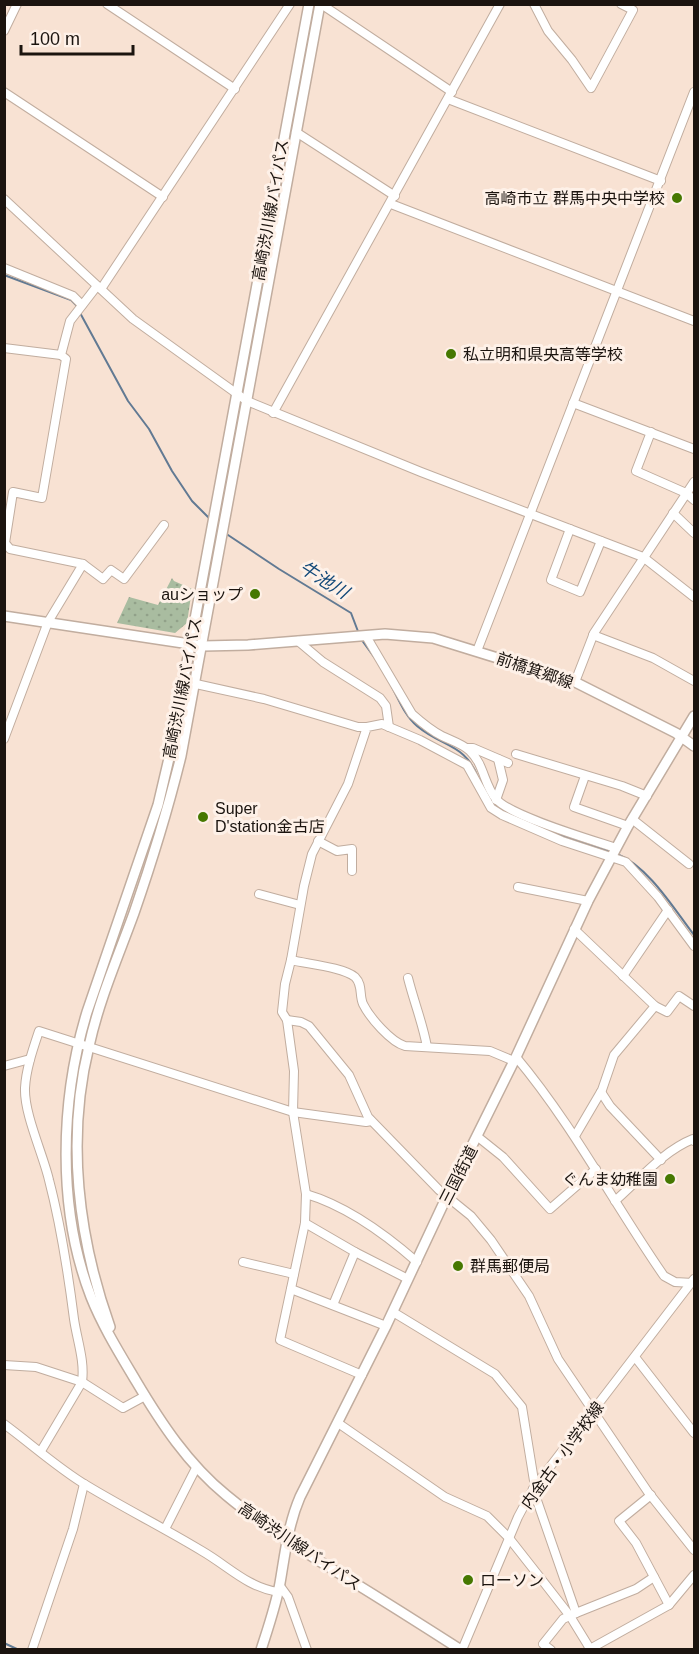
<svg xmlns="http://www.w3.org/2000/svg" width="699" height="1654" font-family="Helvetica,'Noto Sans JP',sans-serif">
<style>
.grass{fill:url(#grass-dots)}
.lines{fill:none;stroke-linecap:round;stroke-linejoin:round}
.stream{stroke:#627a93;stroke-width:2}
.minor-casing{stroke:#c1ad9f;stroke-width:10}
.major-casing{stroke:#c1ad9f;stroke-width:12}
.minor{stroke:#fff;stroke-width:8}
.major{stroke:#fff;stroke-width:9}
.poi-dot{fill:#467801;stroke:#fef1e8;stroke-width:2}
.labels{text-anchor:middle;stroke-width:6;stroke-linejoin:round;paint-order:stroke}
.poi-label{font-size:16px;fill:#1b140f;stroke:#fef1e8;text-anchor:start}
.street-label{font-size:16px;fill:#1b140f;stroke:#fef1e8}
.water-label{font-size:18px;font-style:italic;fill:#134979;stroke:#fef1e8}
</style>
<defs>
<pattern id="grass-dots" width="8" height="8" patternUnits="userSpaceOnUse" patternTransform="scale(1.5)"><rect width="8" height="8" fill="#a9bca0"/><path d="M2 2h.1M6 6h.1" fill="none" stroke="#91a189" stroke-width="1.8" stroke-linecap="round"/></pattern>
</defs>
<rect width="100%" height="100%" fill="#f8e2d3"/>
<polygon class="grass" points="172,578 174,581 192,589 187,623 175,633 117,623 129,597 158,605"/>
<g class="lines">
<g class="stream">
<polyline points="4,275 71,300 77,306"/>
<polyline points="79,311 128,401 149,429 172,471 192,501 210,519"/>
<polyline points="225,533 279,569 351,613 359,634"/>
<polyline points="361,639 377,661"/>
<path d="M392,687C399,700 405,716 417,726C443,748 466,743 479,780"/>
<path d="M491,800C512,823 581,842 612,852"/>
<path d="M617,854C648,866 674,909 694,935"/>
<polyline points="4,1643 19,1650"/>
</g>
<defs>
<g id="minor">
<polyline points="107,4 235,89"/>
<polyline points="321,4 452,92"/>
<polyline points="534,4 548,31 572,60 591,88 633,10 621,4"/>
<polyline points="4,31 17,4"/>
<polyline points="4,92 163,197"/>
<polyline points="448,99 661,181"/>
<polyline points="296,132 395,196"/>
<polyline points="4,199 133,319 247,401 421,472 643,557 694,597"/>
<polyline points="391,204 694,321"/>
<polyline points="4,268 73,296 82,305"/>
<polyline points="101,289 290,4"/>
<polyline points="4,348 61,355"/>
<polyline points="573,403 694,449"/>
<polyline points="273,413 500,4"/>
<polyline points="651,432 636,471 686,493 694,500"/>
<polyline points="673,513 694,533"/>
<polyline points="570,529 551,580 580,592 601,541"/>
<polyline points="83,564 103,579 111,570 124,579 164,525"/>
<polyline points="593,635 653,658 694,681"/>
<path d="M366,636L412,714C421,722 430,730 442,736C450,740 463,744 470,751C484,764 484,785 496,799C510,816 592,840 616,848"/>
<polyline points="298,641 323,662 380,698 386,706 389,727"/>
<polyline points="477,651 694,92"/>
<polyline points="575,682 594,633 694,482"/>
<polyline points="196,684 264,699 358,727 367,727"/>
<polyline points="4,739 48,622 83,564 10,549 5,543 13,492 42,498 66,359 61,355 70,321 97,286"/>
<polyline points="468,748 473,748 508,763"/>
<polyline points="516,754 622,786 647,796"/>
<polyline points="585,776 574,807 628,826"/>
<polyline points="496,800 503,780 498,759"/>
<polyline points="632,819 689,864"/>
<polyline points="318,841 337,851 352,849 352,871"/>
<polyline points="518,887 588,901"/>
<polyline points="259,894 300,905"/>
<polyline points="574,929 655,1006 614,1055 602,1090 575,1136"/>
<path d="M291,960C307,964 343,967 355,977C363,985 359,995 363,1004C370,1018 391,1042 405,1046L490,1051L514,1061"/>
<polyline points="623,976 668,910"/>
<path d="M408,978C414,1002 423,1024 427,1047"/>
<polyline points="655,1006 667,1012 679,996 694,1006"/>
<polyline points="287,1020 301,1022 309,1026 349,1075 368,1117 439,1190 471,1216 491,1240 529,1296 558,1359 648,1492 694,1550"/>
<path d="M516,1057C573,1125 614,1204 664,1276L675,1282L693,1283"/>
<polyline points="4,1066 30,1059"/>
<polyline points="601,1092 610,1106 661,1160"/>
<polyline points="478,1137 503,1157 550,1209 596,1169"/>
<path d="M306,1194C347,1206 385,1234 417,1262"/>
<path d="M615,1201C639,1180 663,1151 693,1139L694,1141"/>
<polyline points="305,1223 355,1252 408,1279"/>
<polyline points="243,1262 294,1274"/>
<polyline points="291,1289 386,1326"/>
<polyline points="333,1305 355,1252"/>
<polyline points="393,1312 495,1374 522,1407 535,1487"/>
<polyline points="635,1357 694,1433"/>
<polyline points="4,1365 36,1367 82,1382 123,1408 145,1396"/>
<polyline points="362,1375 280,1340 305,1223 306,1194 293,1112 294,1071 287,1020 282,1012 285,984 291,960 304,886 312,854 348,784 367,727 382,724 420,740 467,765 491,808 502,815 562,841 626,862 658,897 694,946"/>
<polyline points="338,1423 445,1497 487,1516 509,1538 542,1580 570,1616 589,1647"/>
<path d="M4,1424C30,1443 59,1469 86,1485C124,1508 164,1528 202,1551C228,1566 247,1587 278,1592"/>
<path d="M41,1451L82,1382C85,1361 77,1340 74,1319C68,1272 61,1226 49,1180C43,1154 24,1114 25,1088C26,1069 33,1049 39,1031L293,1112L366,1122L371,1121"/>
<polyline points="533,1489 576,1613 563,1619 543,1644 551,1650"/>
<polyline points="651,1495 619,1521 636,1543 669,1605"/>
<polyline points="165,1529 196,1468"/>
<polyline points="280,1586 288,1597 307,1650"/>
<polyline points="576,1613 636,1589 654,1577"/>
<polyline points="32,1650 73,1529 84,1484"/>
<polyline points="462,1650 518,1517 533,1489 694,1279"/>
<polyline points="588,1650 669,1605 694,1575"/>
</g>
<g id="major">
<path d="M309,4L170,754L158,805L87,1012C60,1101 57,1209 91,1297C103,1327 120,1354 136,1381C161,1423 188,1464 226,1495C263,1526 304,1552 345,1577C384,1601 422,1625 461,1650"/>
<polyline points="4,616 203,646 248,645 385,634 433,638 575,682 676,733 694,746"/>
<path d="M110,1327C78,1237 66,1139 89,1046C99,1000 118,957 134,913C152,861 168,809 181,756L320,4"/>
<path d="M261,1650C268,1628 276,1605 280,1583C285,1554 288,1525 300,1497L386,1326L447,1196L516,1057L588,901L628,826L694,716"/>
</g>
</defs>
<use href="#minor" class="minor-casing"/>
<use href="#major" class="major-casing"/>
<use href="#minor" class="minor"/>
<use href="#major" class="major"/>
</g>
<g class="poi-dot">
<circle cx="677" cy="198" r="6"/>
<circle cx="451" cy="354" r="6"/>
<circle cx="255" cy="594" r="6"/>
<circle cx="203" cy="817" r="6"/>
<circle cx="670" cy="1179" r="6"/>
<circle cx="458" cy="1266" r="6"/>
<circle cx="468" cy="1580" r="6"/>
</g>
<g class="labels">
<g class="poi-label">
<text x="665" y="204" text-anchor="end">高崎市立 群馬中央中学校</text>
<text x="463" y="360">私立明和県央高等学校</text>
<text x="243" y="600" text-anchor="end">auショップ</text>
<text x="215" y="814">Super<tspan x="215" dy="18">D'station金古店</tspan></text>
<text x="658" y="1185" text-anchor="end">ぐんま幼稚園</text>
<text x="470" y="1272">群馬郵便局</text>
<text x="480" y="1586">ローソン</text>
</g>
<g class="street-label">
<text transform="translate(270 210) rotate(-80)" y="6">高崎渋川線バイパス</text>
<text transform="translate(535 670) rotate(19)" y="6">前橋箕郷線</text>
<text transform="translate(182 688) rotate(-79)" y="6">高崎渋川線バイパス</text>
<text transform="translate(458 1175) rotate(-63)" y="6">三国街道</text>
<text transform="translate(562 1455) rotate(-54)" y="6">内金古・小学校線</text>
<text transform="translate(300 1546) rotate(34)" y="6">高崎渋川線バイパス</text>
</g>
<g class="water-label">
<text transform="translate(324 580) rotate(32)" y="6">牛池川</text>
</g>
</g>
<rect width="699" height="1654" fill="none" stroke="#1b140f" stroke-width="12"/>
<path d="M21 45v9h112v-9" fill="none" stroke="#1b140f" stroke-width="3"/>
<text x="30" y="45" font-size="18" fill="#1b140f" stroke="#fef1e8" stroke-width="4.5" paint-order="stroke">100 m</text>
</svg>
